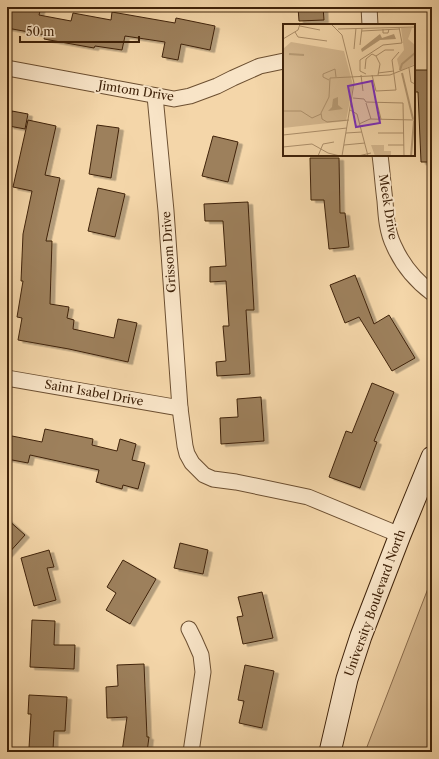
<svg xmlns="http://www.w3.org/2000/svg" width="439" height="759" font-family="'Libre Caslon Text',serif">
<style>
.green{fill:#d5b78e;stroke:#8a6c4c}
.building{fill:#9d805c;stroke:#3f2209;filter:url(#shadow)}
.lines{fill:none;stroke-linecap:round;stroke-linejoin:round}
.street-casing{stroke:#6c4f31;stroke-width:17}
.secondary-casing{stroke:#3f2209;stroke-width:23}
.street{stroke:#f8e4c7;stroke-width:15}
.secondary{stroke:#f8e4c7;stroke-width:21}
.labels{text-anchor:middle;stroke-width:4;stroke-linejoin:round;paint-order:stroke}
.street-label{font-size:12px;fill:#3f2209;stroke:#f8e4c7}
.inset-river{fill:none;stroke:#b69973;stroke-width:2}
.inset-road{fill:none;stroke:#ac8e69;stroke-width:1}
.view{fill:#7b2cbf;fill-opacity:0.15;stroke:#7b2cbf;stroke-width:2}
.inset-edge{fill:none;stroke:#3f2209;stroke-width:2}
</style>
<defs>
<filter id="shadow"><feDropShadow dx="4.5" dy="2.5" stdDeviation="0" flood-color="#0004"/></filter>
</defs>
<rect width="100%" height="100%" fill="#f4d6a9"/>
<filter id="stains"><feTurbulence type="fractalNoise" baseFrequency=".005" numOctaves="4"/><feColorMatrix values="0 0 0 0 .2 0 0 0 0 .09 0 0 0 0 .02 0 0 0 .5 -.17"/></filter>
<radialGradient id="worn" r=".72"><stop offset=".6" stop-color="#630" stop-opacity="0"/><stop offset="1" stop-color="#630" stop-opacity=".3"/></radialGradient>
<polygon class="green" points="432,578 432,752 365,752"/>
<g class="building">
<polygon points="7,7 41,7 39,15 71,21 73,13 111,20 112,12 175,23 176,18 215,26 210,50 181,44 178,60 162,57 165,42 125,36 122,50 95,46 94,48 44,39 45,35 7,28"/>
<polygon points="298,7 323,7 324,20 299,21"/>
<polygon points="414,70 432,70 432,162 421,162 418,92 414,92"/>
<polygon points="12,111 28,114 25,129 9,126"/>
<polygon points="28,120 56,126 45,175 60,178 46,241 52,241 50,304 69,307 67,318 74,320 73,329 114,338 118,319 137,323 128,362 69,349 18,340 22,318 17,317 23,281 21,281 23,234 32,191 13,187"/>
<polygon points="97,125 119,128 111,178 89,174"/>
<polygon points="213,136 238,142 228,182 202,176"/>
<polygon points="310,158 339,158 340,213 345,213 349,247 329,249 324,200 311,200"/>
<polygon points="98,188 125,194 115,237 88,231"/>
<polygon points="248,202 254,310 246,310 250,374 217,376 216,362 226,361 223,326 229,326 226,281 210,282 210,267 226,266 223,221 205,221 204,204"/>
<polygon points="355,275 374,324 389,315 415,358 392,371 359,317 345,323 330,285"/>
<polygon points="372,383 394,392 374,441 377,442 360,488 329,477 346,431 352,433"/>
<polygon points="261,397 264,441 221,444 220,418 238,417 237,399"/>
<polygon points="45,429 93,439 92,445 117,451 120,439 136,444 132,460 145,463 138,489 123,485 122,489 96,482 99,470 30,455 28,463 7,459 7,435 42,442"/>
<polygon points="7,519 25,535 7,555"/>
<polygon points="180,543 208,550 203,574 174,568"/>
<polygon points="49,550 54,567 47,568 56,600 34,606 21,558"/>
<polygon points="123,560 156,579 130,624 106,610 116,593 107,587"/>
<polygon points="262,592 273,638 243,644 237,617 243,616 238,597"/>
<polygon points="32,620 55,621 54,645 75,645 74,669 30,667"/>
<polygon points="144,664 147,737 149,737 147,752 122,752 127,717 107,718 106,687 118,686 117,665"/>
<polygon points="245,665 274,671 262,728 239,723 244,701 238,700"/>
<polygon points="29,695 67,697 65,731 54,731 53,750 29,748 31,714 28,714"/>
</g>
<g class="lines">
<defs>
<g id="street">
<polyline points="369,7 370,25"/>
<polyline points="7,68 174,99 190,96 217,86 233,78 260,66 284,61"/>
<polyline points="155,96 166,211 180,408 185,446 187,454 192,463 204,475 213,479 236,482 308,497 400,535"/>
<path d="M380,155C382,170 383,186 385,201C386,216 387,232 394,246C402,264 416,281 432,293"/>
<polyline points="7,378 180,408"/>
<polyline points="189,629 194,639 201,655 203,672 191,752"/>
</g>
<polyline id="secondary" points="330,752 347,679 361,636 400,535 432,457"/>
</defs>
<use href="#street" class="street-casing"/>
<use href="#secondary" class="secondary-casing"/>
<use href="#street" class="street"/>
<use href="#secondary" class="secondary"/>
</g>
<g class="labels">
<g class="street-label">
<text transform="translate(136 91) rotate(9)" y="4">Jimtom Drive</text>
<text transform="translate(388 207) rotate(81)" y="4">Meek Drive</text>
<text transform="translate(169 252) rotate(-94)" y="4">Grissom Drive</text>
<text transform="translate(94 393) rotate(10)" y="4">Saint Isabel Drive</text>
<text transform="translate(375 603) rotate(-70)" y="4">University Boulevard North</text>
</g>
</g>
<g transform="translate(283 24)">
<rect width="132" height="132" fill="#f4d6a9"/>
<path d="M118,4H129L125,15L132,21V40L117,47L114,35L121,26ZM8,18L61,27L70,61L63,97L0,104V25ZM88,121H101V127H108V132H92Z" fill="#d5b78e"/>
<path d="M97,10L99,14L111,10L113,15L97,16L79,28L78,25ZM55,73V81L60,85L45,87L49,83L50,75Z" fill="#b69973"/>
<path class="inset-river" d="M6,30L21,31M117,46L119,40L132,29M119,49L130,95M128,132L131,97"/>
<path class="inset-road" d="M48,0L59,11L71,59L59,132M17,2L37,6M55,5L132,3M100,5V9H105L106,5M79,7L116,5M12,8L15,13L44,17M0,15L15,6L17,0M77,21L79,4M71,25L73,4M93,32L97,40L95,51M93,32L102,26H111M126,44L128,58L132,60M82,45L83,35L89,30L93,32M95,49L111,47M83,50L77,47V36L100,21L119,19L116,3M78,51L80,67M89,51L93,67L113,66L109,36L116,28M46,56L40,53V50L52,45L53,53M70,74L81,75L83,78M83,78L120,79L121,132M83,79L88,95M94,79L98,95M67,86L74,90L85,132M0,87H18L29,94L38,90M66,96L44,98L39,95L38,89L46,73L47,54L107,51L132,41M76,100L87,95L132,96M63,109L79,108M95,109H121M0,111L64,104M61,121L82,119M105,121H121M0,123L29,120L45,129L57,132M35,132L40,120L51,118M75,132L88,129"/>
<path class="view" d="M89,57L97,99L73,103L65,62Z"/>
<rect width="132" height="132" class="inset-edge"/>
</g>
<rect width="439" height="759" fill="none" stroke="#f4d6a9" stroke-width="24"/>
<rect x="8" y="8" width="423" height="743" fill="none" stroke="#3f2209" stroke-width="2"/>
<rect x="12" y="12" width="415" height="735" fill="none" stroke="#3f2209"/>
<path d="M20 36v6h119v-6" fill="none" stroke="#3f2209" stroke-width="2"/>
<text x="26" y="36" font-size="12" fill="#3f2209" stroke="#f8e4c7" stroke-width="3" paint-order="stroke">50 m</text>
<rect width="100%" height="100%" filter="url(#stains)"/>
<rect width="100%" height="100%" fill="url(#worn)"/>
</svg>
